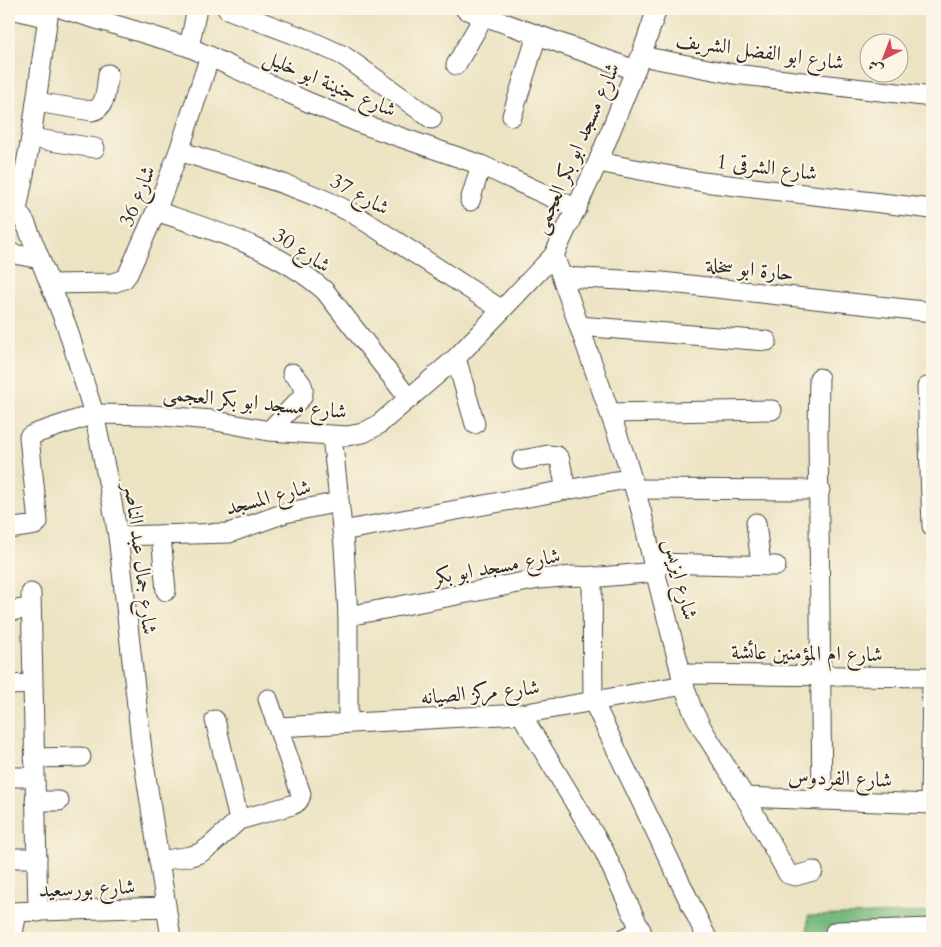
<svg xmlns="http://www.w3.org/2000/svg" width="941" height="947" font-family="Cardo,Amiri,serif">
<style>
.forest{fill:#78ba7d;stroke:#527254}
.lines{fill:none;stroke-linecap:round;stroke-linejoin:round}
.minor-casing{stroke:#484742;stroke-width:21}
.minor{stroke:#fff;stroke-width:19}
.labels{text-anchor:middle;stroke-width:4.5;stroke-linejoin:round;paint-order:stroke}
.street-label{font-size:21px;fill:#2b2b2b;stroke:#fcf5e5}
</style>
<rect width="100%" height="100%" fill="#fcf5e5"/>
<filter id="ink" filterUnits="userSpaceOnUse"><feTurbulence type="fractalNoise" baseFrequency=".02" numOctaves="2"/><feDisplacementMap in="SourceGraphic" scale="10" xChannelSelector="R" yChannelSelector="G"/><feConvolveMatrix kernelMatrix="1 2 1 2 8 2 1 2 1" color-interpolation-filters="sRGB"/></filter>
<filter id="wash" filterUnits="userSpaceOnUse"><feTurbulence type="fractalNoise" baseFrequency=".0096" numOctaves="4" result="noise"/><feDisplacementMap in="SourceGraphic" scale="20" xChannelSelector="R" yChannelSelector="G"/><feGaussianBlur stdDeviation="1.12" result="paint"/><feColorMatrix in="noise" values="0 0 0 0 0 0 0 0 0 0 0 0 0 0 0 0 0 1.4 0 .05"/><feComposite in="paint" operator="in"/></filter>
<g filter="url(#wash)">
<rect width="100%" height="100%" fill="#ece3c3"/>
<polygon class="forest" points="932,912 932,938 807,938 808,916"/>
</g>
<g filter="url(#ink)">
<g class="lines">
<defs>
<g id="minor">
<polyline points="12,9 48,18"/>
<polyline points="63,9 189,47 308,102 362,124 481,165 577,209"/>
<polyline points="227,9 309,40 344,56 432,119"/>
<polyline points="465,9 635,70"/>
<polyline points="189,47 197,9"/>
<polyline points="641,56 734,74 932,97"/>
<polyline points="456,65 484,16"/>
<path d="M36,102L92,111C107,108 106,87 108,74"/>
<polyline points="512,116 537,35"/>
<polyline points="31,138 95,148"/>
<path d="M179,151C238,170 299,185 354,214L502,310"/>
<polyline points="598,162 703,182 932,209"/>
<polyline points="470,201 481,165"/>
<polyline points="9,202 17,210 26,224 67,327 94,414 109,486 118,536 142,750 171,938"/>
<polyline points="17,210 31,138 49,9"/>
<path d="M156,211C215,231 278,249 325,291L409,399"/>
<polyline points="9,253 40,259"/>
<polyline points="554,255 626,459 642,514 653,563 684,685 692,709 703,730 745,797 788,874 795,876 813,871"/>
<polyline points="562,277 662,282 932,312"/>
<polyline points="50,284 113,283 124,279 128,274 156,211 179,151 210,56"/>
<polyline points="579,326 767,341"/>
<polyline points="456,358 475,424"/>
<polyline points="819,378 818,431 822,800"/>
<polyline points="927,387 932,526"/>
<polyline points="610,413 772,410"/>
<path d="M269,431L302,397C306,386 300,381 292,373"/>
<polyline points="332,436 344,546 348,616 348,723"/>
<polyline points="522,460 548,455 557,456 560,460 566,490"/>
<polyline points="635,489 820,490"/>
<polyline points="756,523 761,565"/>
<polyline points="9,529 35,525 38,522 29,437 34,434 94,414 152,415 211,420 269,431 347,436 363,433 378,425 456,358 554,255 598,162 641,56 657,9"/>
<polyline points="342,531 632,478"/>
<polyline points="161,535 166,591"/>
<polyline points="118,536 229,533 285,513 339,502"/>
<polyline points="653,563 776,566"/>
<polyline points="592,576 593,701 707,938"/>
<polyline points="31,593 38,912"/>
<polyline points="9,611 31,608"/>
<polyline points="348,616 539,579 574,576 601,577 655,572"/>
<polyline points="681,674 932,677"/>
<polyline points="9,685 32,684"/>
<polyline points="521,714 604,851 644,938"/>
<polyline points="215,720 239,820"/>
<polyline points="278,727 521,714 684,685"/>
<polyline points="34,758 81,757"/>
<polyline points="9,777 34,777"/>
<polyline points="745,797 932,804"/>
<polyline points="35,801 59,801"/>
<polyline points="930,804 932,680"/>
<polyline points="9,858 37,858"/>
<path d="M159,861L191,856L200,853L209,847L239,820L292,805C298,803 300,800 301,794L268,699"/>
<polyline points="9,912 166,907"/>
<polyline points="12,938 17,913"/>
<polyline points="625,938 641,930"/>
<polyline points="834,938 835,932 838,931 932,928"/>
</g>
</defs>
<use href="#minor" class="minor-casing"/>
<use href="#minor" class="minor"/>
</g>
</g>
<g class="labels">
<g class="street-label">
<text transform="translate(760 51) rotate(8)" y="7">شارع ابو الفضل الشريف</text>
<text transform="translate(330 83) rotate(23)" y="7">شارع جنينة ابو خليل</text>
<text transform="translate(576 148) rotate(-66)" y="7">شارع مسجد ابو بكر العجمى</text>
<text transform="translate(767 167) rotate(7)" y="7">شارع الشرقى 1</text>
<text transform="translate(360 194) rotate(29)" y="7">شارع 37</text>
<text transform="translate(137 196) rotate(-68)" y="7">شارع 36</text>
<text transform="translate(302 250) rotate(33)" y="7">شارع 30</text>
<text transform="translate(750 269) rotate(6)" y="7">حارة ابو سخلة</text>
<text transform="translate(255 402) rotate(6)" y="7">شارع مسجد ابو بكر العجمى</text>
<text transform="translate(268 497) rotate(-15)" y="7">شارع المسجد</text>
<text transform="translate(141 559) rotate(83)" y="7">شارع جمال عبد الناصر</text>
<text transform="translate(497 566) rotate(-10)" y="7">شارع مسجد ابو بكر</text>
<text transform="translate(681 579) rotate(76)" y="7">شارع ايزيس</text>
<text transform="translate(807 653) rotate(1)" y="7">شارع ام المؤمنين عائشة</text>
<text transform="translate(480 692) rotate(-5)" y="7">شارع مركز الصيانه</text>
<text transform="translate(840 778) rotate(2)" y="7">شارع الفردوس</text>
<text transform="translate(87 888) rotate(-2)" y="7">شارع بورسعيد</text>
</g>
</g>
<rect width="941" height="947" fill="none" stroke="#fcf5e5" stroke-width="30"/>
<g transform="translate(884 58) rotate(222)"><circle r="24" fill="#fcf5e5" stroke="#a8a49b"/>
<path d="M0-4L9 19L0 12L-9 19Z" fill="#d1495b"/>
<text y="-8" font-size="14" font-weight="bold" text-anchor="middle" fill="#2b2b2b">ش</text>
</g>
</svg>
